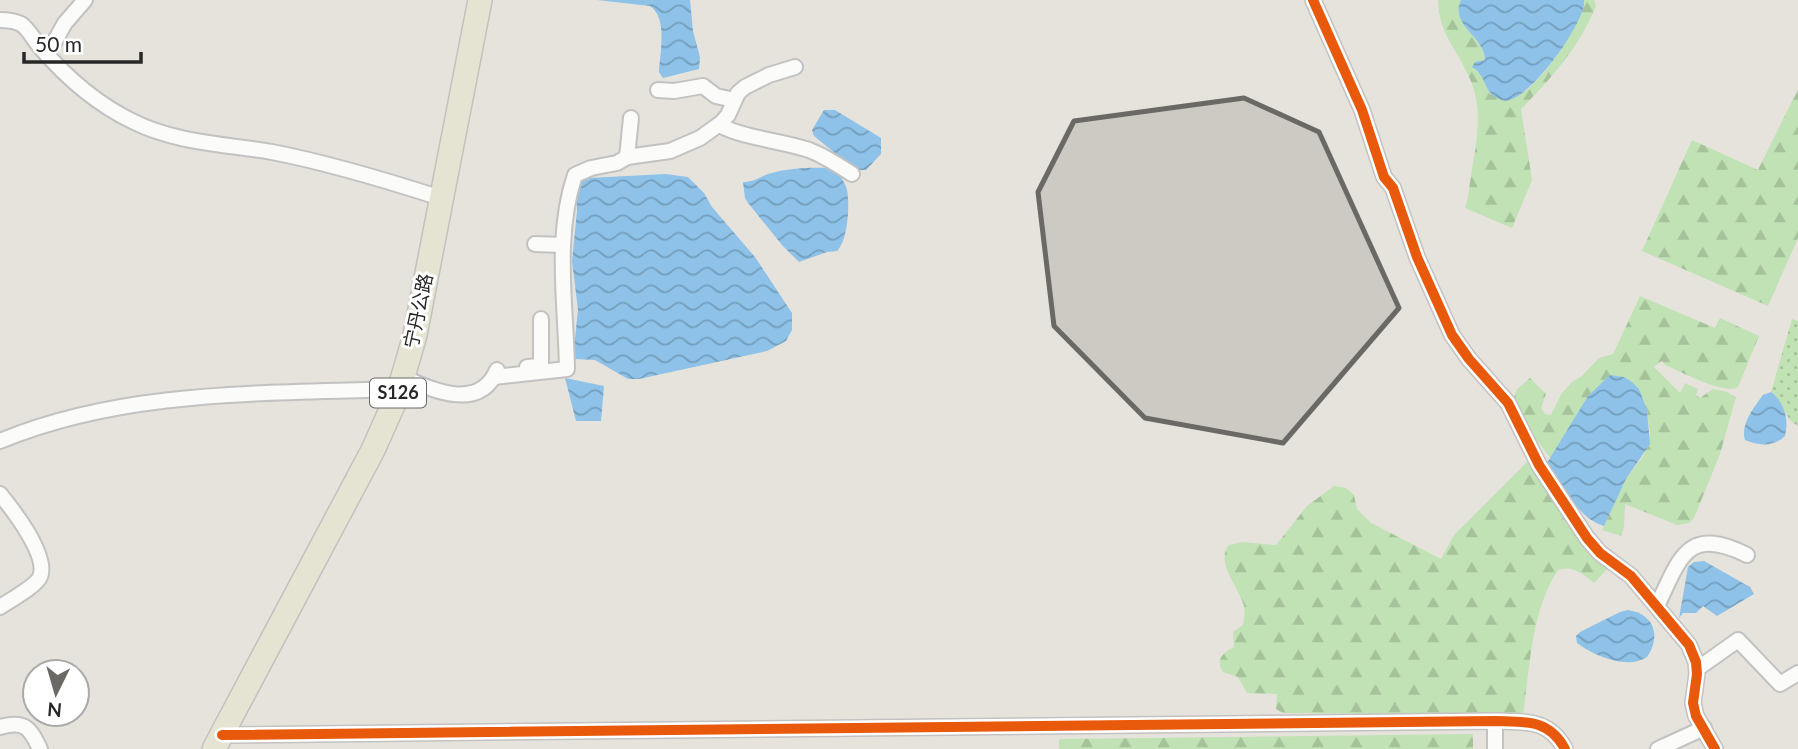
<svg xmlns="http://www.w3.org/2000/svg" width="1798" height="749" font-family="Lato,'Noto Sans SC',sans-serif">
<style>
.forest{fill:url(#forest-firs)}
.garden{fill:url(#garden-dots)}
.water{fill:url(#water-waves)}
.lines{fill:none;stroke-linecap:round;stroke-linejoin:round}
.street-casing{stroke:#c3c2c2;stroke-width:18}
.primary-casing{stroke:#c3c1bf;stroke-width:26}
.street{stroke:#fbfbfa;stroke-width:14}
.primary{stroke:#e5e4d2;stroke-width:23}
.cycleway-casing{stroke:#fff;stroke-width:15}
.cycleway{stroke:#e8590c;stroke-width:10}
.marked{fill:#6a6966;fill-opacity:0.2;stroke:#6a6966;stroke-width:5;stroke-linejoin:round}
.labels{text-anchor:middle;stroke-width:6;stroke-linejoin:round;paint-order:stroke}
.shield{fill:#fff;stroke:#686868;stroke-width:2}
.shield-label{font-size:18px;font-weight:bold;fill:#272727}
.street-label{font-size:19px;fill:#272727;stroke:#fff}
</style>
<defs>
<pattern id="forest-firs" width="22" height="20" patternUnits="userSpaceOnUse" patternTransform="scale(1.75)"><rect width="22" height="20" fill="#c0e2b4"/><path d="M5 1l3.5 6h-7zM16 11l3.5 6h-7z" fill="#a5c29b"/></pattern>
<pattern id="garden-dots" width="8" height="8" patternUnits="userSpaceOnUse" patternTransform="scale(1.75)"><rect width="8" height="8" fill="#c0e2b4"/><path d="M2 2h.1M6 6h.1" fill="none" stroke="#a5c29b" stroke-width="1.8" stroke-linecap="round"/></pattern>
<pattern id="water-waves" width="16" height="10" patternUnits="userSpaceOnUse" patternTransform="scale(1.75)"><rect width="16" height="10" fill="#8ec2e8"/><path d="M0 5q4-4 8 0t8 0" fill="none" stroke="#749ebc"/></pattern>
</defs>
<rect width="100%" height="100%" fill="#e6e3dc"/>
<g class="forest">
<path d="M1438,0H1461C1449,26 1485,36 1485,60L1474,69L1481,75L1490,94L1511,100C1544,84 1570,37 1584,5V0H1594L1596,6C1580,46 1551,79 1521,109L1532,180L1512,228L1465,208C1469,197 1469,187 1471,176C1476,143 1484,111 1470,79C1458,50 1439,35 1438,0Z"/>
<polygon points="1798,89 1798,238 1768,306 1642,251 1692,140 1758,170"/>
<path d="M1640,296L1715,328L1720,318L1759,336L1738,387C1723,395 1682,372 1665,365L1662,361L1654,367L1680,393L1685,383L1698,389L1696,395L1700,398L1713,389L1727,392L1736,397L1720,454L1694,518L1689,523L1677,525L1625,504L1624,527L1621,536L1602,530L1626,479L1644,455L1650,434L1647,410L1610,375L1588,396L1551,459L1526,426L1513,400L1517,389L1530,378L1546,394L1541,408L1545,414L1551,415L1562,393L1572,382L1582,376L1599,358L1613,354Z"/>
<path d="M1529,460C1550,499 1577,537 1608,568L1594,583C1583,574 1573,565 1558,570C1531,611 1530,667 1523,715L1283,713L1276,709L1277,694L1247,693L1238,677L1223,672C1215,659 1223,653 1234,647L1233,632L1243,625C1244,617 1246,610 1243,603C1238,587 1215,561 1229,545L1242,542L1276,545L1307,506L1334,486L1346,488L1354,495L1357,509L1371,523L1441,559L1454,535Z"/>
<polygon points="1473,734 1473,749 1059,749 1059,739"/>
</g>
<path class="garden" d="M1792,319L1798,321V426C1783,418 1785,403 1771,392Z"/>
<g class="water">
<path d="M597,0H690L693,31L700,57L699,69L663,78L659,72C660,53 668,18 650,6Z"/>
<path d="M1461,0H1584V5C1579,30 1532,97 1506,101C1481,96 1489,77 1472,67L1475,62L1485,60C1485,36 1449,26 1461,0Z"/>
<polygon points="824,110 835,110 881,138 881,154 866,170 859,170 852,167 814,136 812,130"/>
<path d="M830,168C838,173 844,179 847,190C850,205 848,240 837,251L827,252L799,262L782,245L748,203L745,198L743,182C753,182 758,178 768,174C787,168 810,167 830,168Z"/>
<polygon points="666,174 688,177 704,193 712,207 755,257 792,313 792,330 786,341 767,351 639,379 628,379 595,360 575,359 573,357 578,310 572,261 577,211 576,184 579,179 588,178"/>
<path d="M1610,375L1624,377L1632,382L1639,389L1647,410L1650,444L1626,479L1604,526C1578,519 1562,484 1547,463L1588,396Z"/>
<polygon points="565,378 604,386 601,421 576,421"/>
<path d="M1771,392C1785,403 1789,419 1785,436C1774,447 1759,446 1745,440C1740,425 1754,407 1763,395Z"/>
<polygon points="1704,561 1750,587 1754,594 1717,616 1703,606 1696,613 1683,613 1679,618 1688,567 1694,562"/>
<path d="M1628,610C1655,614 1661,637 1647,657C1628,670 1594,656 1577,643L1576,636L1580,632L1620,612Z"/>
</g>
<g class="lines">
<defs>
<g id="street">
<polyline points="1313,0 1362,110 1384,177 1393,188 1417,257 1452,335 1469,359 1508,403 1539,465 1587,538 1600,553 1631,576 1689,645 1696,662 1697,674 1693,703 1696,716 1715,749"/>
<path d="M0,20C7,20 15,21 21,24C30,30 34,41 41,48C66,77 97,104 132,121C175,143 225,144 272,152C329,163 385,180 441,198"/>
<polyline points="47,55 65,23 85,0"/>
<polyline points="658,90 674,91 703,86 716,96 734,100"/>
<path d="M719,125C747,139 779,140 809,150C825,156 838,165 852,174"/>
<polyline points="627,157 631,118"/>
<polyline points="535,244 563,245"/>
<polyline points="527,367 541,366 541,319"/>
<path d="M403,377C431,390 480,412 497,370"/>
<path d="M494,377L567,369C566,306 554,236 575,175L591,168L617,163L627,157L670,151L700,138L721,123L728,115L738,93L745,87L769,75L795,67"/>
<path d="M0,441C125,389 266,394 399,389"/>
<path d="M0,494C13,510 49,556 40,577C36,586 9,601 0,607"/>
<path d="M1657,606C1680,558 1687,525 1747,555"/>
<polyline points="1697,669 1738,640 1780,684 1798,673"/>
<path d="M0,727C25,720 30,728 40,749"/>
<path d="M222,735L1495,721C1526,722 1549,719 1565,749"/>
<polyline points="1495,749 1495,721"/>
<polyline points="1658,749 1704,728"/>
</g>
<polyline id="primary" points="214,749 373,450 398,394 415,335 480,0"/>
</defs>
<use href="#street" class="street-casing"/>
<use href="#primary" class="primary-casing"/>
<use href="#street" class="street"/>
<use href="#primary" class="primary"/>
<defs>
<g id="cycleway">
<polyline points="1313,0 1362,110 1384,177 1393,188 1417,257 1452,335 1469,359 1508,403 1539,465 1587,538 1600,553 1631,576 1689,645 1696,662 1697,674 1693,703 1696,716 1715,749"/>
<path d="M222,735L1495,721C1526,722 1549,719 1565,749"/>
</g>
</defs>
<use href="#cycleway" class="cycleway-casing"/>
<use href="#cycleway" class="cycleway"/>
</g>
<path class="marked" d="M1244,98L1319,132L1399,308L1283,443L1145,418L1054,326L1038,192L1074,121Z"/>
<g class="labels">
<rect class="shield" x="370" y="378.5" width="56" height="29" rx="5"/>
<g class="shield-label">
<text x="398" y="399">S126</text>
</g>
<g class="street-label">
<text transform="translate(418 311) rotate(-78)" y="7">宁丹公路</text>
</g>
</g>
<g transform="translate(56 693) rotate(185)"><circle r="33" fill="#ffffff" stroke="#a9a9a9" stroke-width="2"/>
<path d="M0-5L12 26L0 18L-12 26Z" fill="#6a6966"/>
<text y="-10" font-size="19" font-weight="bold" text-anchor="middle" fill="#272727">N</text>
</g>
<path d="M24 52v10h117v-10" fill="none" stroke="#272727" stroke-width="3.5"/>
<text x="35" y="52" font-size="21" fill="#272727" stroke="#ffffff" stroke-width="5" paint-order="stroke">50 m</text>
</svg>
